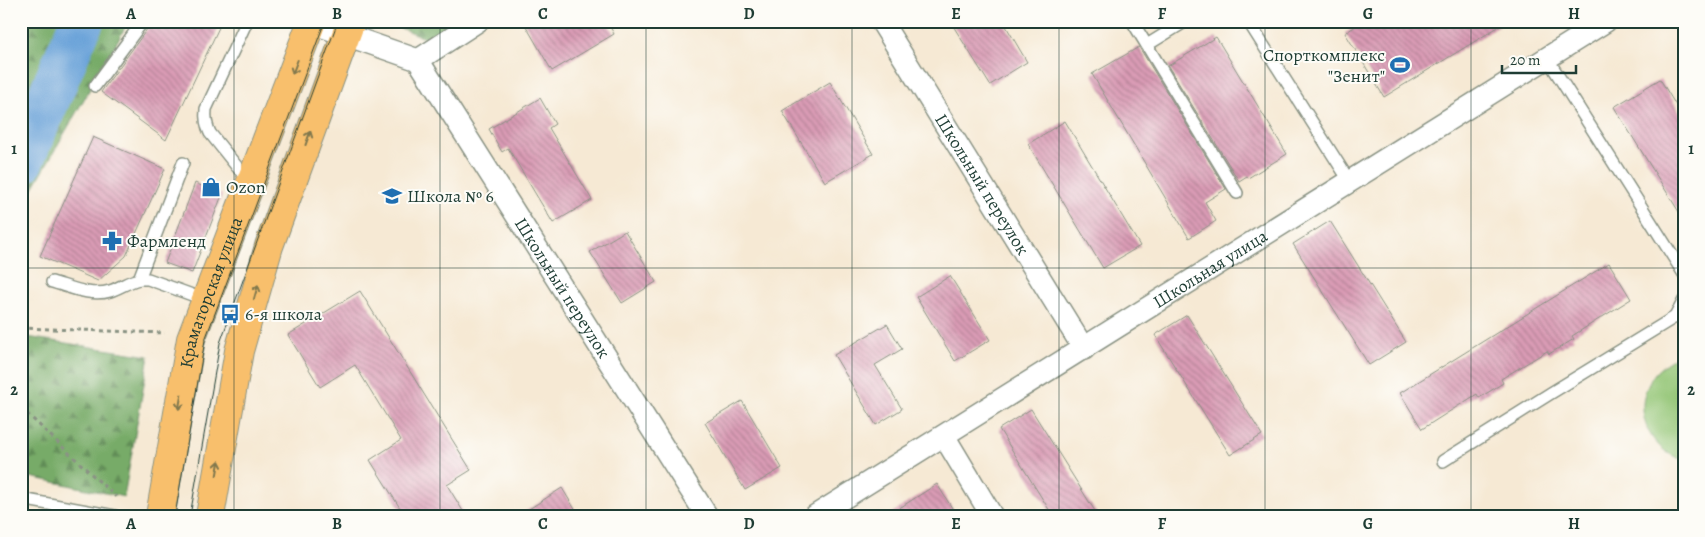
<svg xmlns="http://www.w3.org/2000/svg" width="1705" height="537" font-family="Alegreya,serif">
<style>
.grass{fill:#94c677;stroke:#5a8256}
.forest{fill:url(#forest-firs);stroke:#4b744e}
.lines{fill:none;stroke-linecap:round;stroke-linejoin:round}
.river{stroke:#6aa3d9;stroke-width:44}
.building{fill:url(#building-back-hatch)}
.lane-casing{stroke:#8a9384;stroke-width:14}
.street-casing{stroke:#8a9384;stroke-width:24}
.primary-casing{stroke:#8a9384;stroke-width:30}
.path{stroke:#8a9384;stroke-width:3;stroke-dasharray:4 4;stroke-linecap:butt}
.lane{stroke:#fff;stroke-width:11}
.street{stroke:#fff;stroke-width:21}
.primary{stroke:#f8bf6c;stroke-width:28}
.tram{stroke:#1f3d34;stroke-width:1}
.oneway{stroke:#81784d}
.grid{fill:none;stroke:#1f3d34;stroke-width:1;stroke-opacity:0.55}
.labels{text-anchor:middle;stroke-width:4;stroke-linejoin:round;paint-order:stroke}
.poi-label{font-size:18px;fill:#1f3d34;stroke:#fdfcf7;text-anchor:start}
.street-label{font-size:18px;fill:#1f3d34;stroke:#fdfcf7}
.neatline{fill:none;stroke:#1f3d34;stroke-width:2}
.grid-label{font-size:16px;text-anchor:middle;font-weight:bold;fill:#1f3d34}
</style>
<defs>
<pattern id="forest-firs" width="22" height="20" patternUnits="userSpaceOnUse" patternTransform="scale(1.25)"><rect width="22" height="20" fill="#77ab68"/><path d="M5 1l3.5 6h-7zM16 11l3.5 6h-7z" fill="#618c56"/></pattern>
<pattern id="building-back-hatch" width="6" height="6" patternUnits="userSpaceOnUse" patternTransform="scale(1.25)"><rect width="6" height="6" fill="#da9bb5"/><path d="M-1 5l2 2M0 0l6 6M5-1l2 2" fill="none" stroke="#b08094"/></pattern>
</defs>
<rect width="100%" height="100%" fill="#fdfcf7"/>
<filter id="ink" filterUnits="userSpaceOnUse"><feTurbulence type="fractalNoise" baseFrequency=".02" numOctaves="2"/><feDisplacementMap in="SourceGraphic" scale="10" xChannelSelector="R" yChannelSelector="G"/><feConvolveMatrix kernelMatrix="1 2 1 2 8 2 1 2 1" color-interpolation-filters="sRGB"/></filter>
<filter id="wash" filterUnits="userSpaceOnUse"><feTurbulence type="fractalNoise" baseFrequency=".0096" numOctaves="4" result="noise"/><feDisplacementMap in="SourceGraphic" scale="20" xChannelSelector="R" yChannelSelector="G"/><feGaussianBlur stdDeviation="1.12" result="paint"/><feColorMatrix in="noise" values="0 0 0 0 0 0 0 0 0 0 0 0 0 0 0 0 0 1.4 0 .05"/><feComposite in="paint" operator="in"/></filter>
<g filter="url(#wash)">
<rect width="100%" height="100%" fill="#f6e9d4"/>
<path class="grass" d="M1684,352V460C1647,450 1631,407 1653,376C1661,365 1673,359 1684,352Z"/>
<g class="forest">
<polygon points="21,21 129,21 21,209"/>
<polygon points="384,21 455,21 427,39"/>
<polygon points="21,336 149,356 124,497 21,475"/>
</g>
<g class="lines">
<polyline class="river" points="21,162 82,21"/>
</g>
<g id="blocks">
<g class="building">
<polygon points="153,21 222,21 166,140 101,92"/>
<polygon points="523,21 607,21 614,34 552,71"/>
<polygon points="950,21 1003,21 1027,62 990,85"/>
<polygon points="1364,21 1508,21 1384,97 1345,33"/>
<polygon points="1216,37 1287,154 1248,178 1247,176 1239,181 1168,66"/>
<polygon points="1139,47 1226,189 1205,202 1216,221 1189,238 1092,74"/>
<polygon points="1660,79 1684,119 1684,220 1614,107"/>
<polygon points="830,82 873,154 825,182 782,111"/>
<polygon points="540,98 555,124 549,128 592,200 553,223 508,148 502,152 489,129"/>
<polygon points="1065,121 1140,246 1103,268 1028,144"/>
<polygon points="93,137 165,169 126,256 98,281 40,256"/>
<polygon points="195,183 222,195 192,273 165,263"/>
<polygon points="1330,221 1406,342 1369,365 1293,244"/>
<polygon points="625,231 656,282 622,303 590,252"/>
<polygon points="1609,263 1631,299 1572,336 1574,339 1549,354 1547,351 1501,379 1503,383 1479,398 1477,394 1422,429 1400,393"/>
<polygon points="950,276 990,340 955,361 916,297"/>
<polygon points="360,291 471,470 447,485 466,516 405,516 370,460 401,440 355,365 320,387 288,335"/>
<polygon points="1187,315 1262,435 1230,455 1155,335"/>
<polygon points="887,324 902,349 875,365 902,409 876,425 834,355"/>
<polygon points="742,401 782,468 745,490 705,423"/>
<polygon points="1031,409 1098,516 1053,516 999,429"/>
<polygon points="937,484 957,516 887,516"/>
<polygon points="562,488 579,516 518,516"/>
</g>
</g>
</g>
<g filter="url(#ink)">
<use href="#blocks" fill-opacity="0" stroke="#8a9384" stroke-width="1"/>
<g class="lines">
<defs>
<g id="lane">
<path d="M247,21L206,109C205,118 206,125 210,133L250,183"/>
<polyline points="1132,21 1237,193"/>
<polyline points="1248,21 1350,182"/>
<polyline points="1147,45 1186,21"/>
<polyline points="1547,58 1684,274"/>
<polyline points="95,86 143,21"/>
<polyline points="183,163 139,279 148,279 206,300"/>
<path d="M52,282C70,287 91,297 110,291C120,288 129,281 139,279"/>
<polyline points="1443,461 1551,393 1675,317 1684,300"/>
<polyline points="21,499 115,516"/>
</g>
<g id="street">
<path id="s1" d="M881,21L1084,349"/>
<path id="s2" d="M312,23L418,60L707,516"/>
<polyline points="418,60 478,21"/>
<polyline points="944,436 992,516"/>
<path id="s3" d="M815,516L1606,21"/>
</g>
<g id="primary">
<path id="s4" d="M160,516L191,339L312,21"/>
<polyline points="210,516 239,351 269,246 351,21"/>
</g>
</defs>
<use href="#lane" class="lane-casing"/>
<use href="#street" class="street-casing"/>
<use href="#primary" class="primary-casing"/>
<g class="path">
<polyline points="21,328 165,333"/>
<polyline points="21,408 116,497"/>
</g>
<use href="#lane" class="lane"/>
<use href="#street" class="street"/>
<use href="#primary" class="primary"/>
<g class="tram">
<polyline points="175,516 205,340 325,21"/>
<polyline points="190,516 220,343 338,21"/>
</g>
</g>
<defs><path id="oneway-shaft" d="M-6 0H5M1.5-3L5.5 0L1.5 3" fill="none" stroke-width="1.6" stroke-linecap="round" stroke-linejoin="round" transform="scale(1.25)"/></defs>
<g class="oneway">
<use href="#oneway-shaft" transform="translate(295 67) rotate(111)"/>
<use href="#oneway-shaft" transform="translate(308 138) rotate(-70)"/>
<use href="#oneway-shaft" transform="translate(256 292) rotate(-74)"/>
<use href="#oneway-shaft" transform="translate(180 402) rotate(100)"/>
<use href="#oneway-shaft" transform="translate(218 468) rotate(-80)"/>
</g>
</g>
<path class="grid" d="M234,21V516M440,21V516M646,21V516M852,21V516M1059,21V516M1265,21V516M1471,21V516M21,268H1684"/>
<defs>
<symbol id="stadium-bare" viewBox="-9 -9 18 18"><path d="M0-5a6.5 5 0 1 0 0 10a6.5 5 0 1 0 0-10ZM-3.5-1.8h7v3.6h-7Z" fill="#1f6fb2" stroke="#fdfcf7" stroke-width="2.5" paint-order="stroke"/></symbol>
<symbol id="shop-bare" viewBox="-9 -9 18 18"><path d="M-5-2.5h2.3a2.7 3.5 0 0 1 5.4 0H5L5.5 6h-11ZM-1.5-2.5h3a1.5 2.3 0 0 0-3 0Z" fill="#1f6fb2" stroke="#fdfcf7" stroke-width="2.5" paint-order="stroke"/></symbol>
<symbol id="school-bare" viewBox="-9 -9 18 18"><path d="M0-5L7-2L0 1L-7-2ZM-4 1L0 2.5L4 1V4Q0 6-4 4Z" fill="#1f6fb2" stroke="#fdfcf7" stroke-width="2.5" paint-order="stroke"/></symbol>
<symbol id="pharmacy-bare" viewBox="-9 -9 18 18"><path d="M-2-6h4v4h4v4h-4v4h-4v-4h-4v-4h4Z" fill="#1f6fb2" stroke="#fdfcf7" stroke-width="2.5" paint-order="stroke"/></symbol>
<symbol id="bus-bare" viewBox="-9 -9 18 18"><path d="M-5-6H5V4H4V6H2V4H-2V6H-4V4H-5ZM-3.5-4V0h7V-4ZM-3.5 1.2v1.5H-2V1.2ZM2 1.2v1.5H3.5V1.2Z" fill="#1f6fb2" stroke="#fdfcf7" stroke-width="2.5" paint-order="stroke"/></symbol>
</defs>
<g fill-rule="evenodd">
<use href="#stadium-bare" x="1386" y="51" width="28" height="28"/>
<use href="#shop-bare" x="197" y="173" width="28" height="28"/>
<use href="#school-bare" x="378" y="182" width="28" height="28"/>
<use href="#pharmacy-bare" x="98" y="227" width="28" height="28"/>
<use href="#bus-bare" x="216" y="300" width="28" height="28"/>
</g>
<g class="labels">
<g class="poi-label">
<text x="1385" y="61" text-anchor="end">Спорткомплекс<tspan x="1385" dy="21">"Зенит"</tspan></text>
<text x="226" y="193">Ozon</text>
<text x="407" y="202">Школа № 6</text>
<text x="127" y="247">Фармленд</text>
<text x="245" y="320">6-я школа</text>
</g>
<g class="street-label">
<text dy="6" stroke="none"><textPath href="#s1" startOffset="192">Школьный переулок</textPath></text>
<text dy="6" stroke="none"><textPath href="#s3" startOffset="466">Школьная улица</textPath></text>
<text dy="6" stroke="none"><textPath href="#s2" startOffset="382">Школьный переулок</textPath></text>
<text dy="6" stroke="none"><textPath href="#s4" startOffset="230">Краматорская улица</textPath></text>
</g>
</g>
<rect width="1705" height="537" fill="none" stroke="#fdfcf7" stroke-width="55"/>
<path d="M1502 65v8h74v-8" fill="none" stroke="#1f3d34" stroke-width="2.5"/>
<text x="1510" y="65" font-size="15" fill="#1f3d34" stroke="#fdfcf7" stroke-width="4" paint-order="stroke">20 m</text>
<rect x="28" y="28" width="1650" height="482" class="neatline"/>
<g class="grid-label">
<text x="131" y="19">A</text>
<text x="337" y="19">B</text>
<text x="543" y="19">C</text>
<text x="749" y="19">D</text>
<text x="956" y="19">E</text>
<text x="1162" y="19">F</text>
<text x="1368" y="19">G</text>
<text x="1574" y="19">H</text>
<text x="14" y="154">1</text>
<text x="1691" y="154">1</text>
<text x="14" y="395">2</text>
<text x="1691" y="395">2</text>
<text x="131" y="529">A</text>
<text x="337" y="529">B</text>
<text x="543" y="529">C</text>
<text x="749" y="529">D</text>
<text x="956" y="529">E</text>
<text x="1162" y="529">F</text>
<text x="1368" y="529">G</text>
<text x="1574" y="529">H</text>
</g>
</svg>
